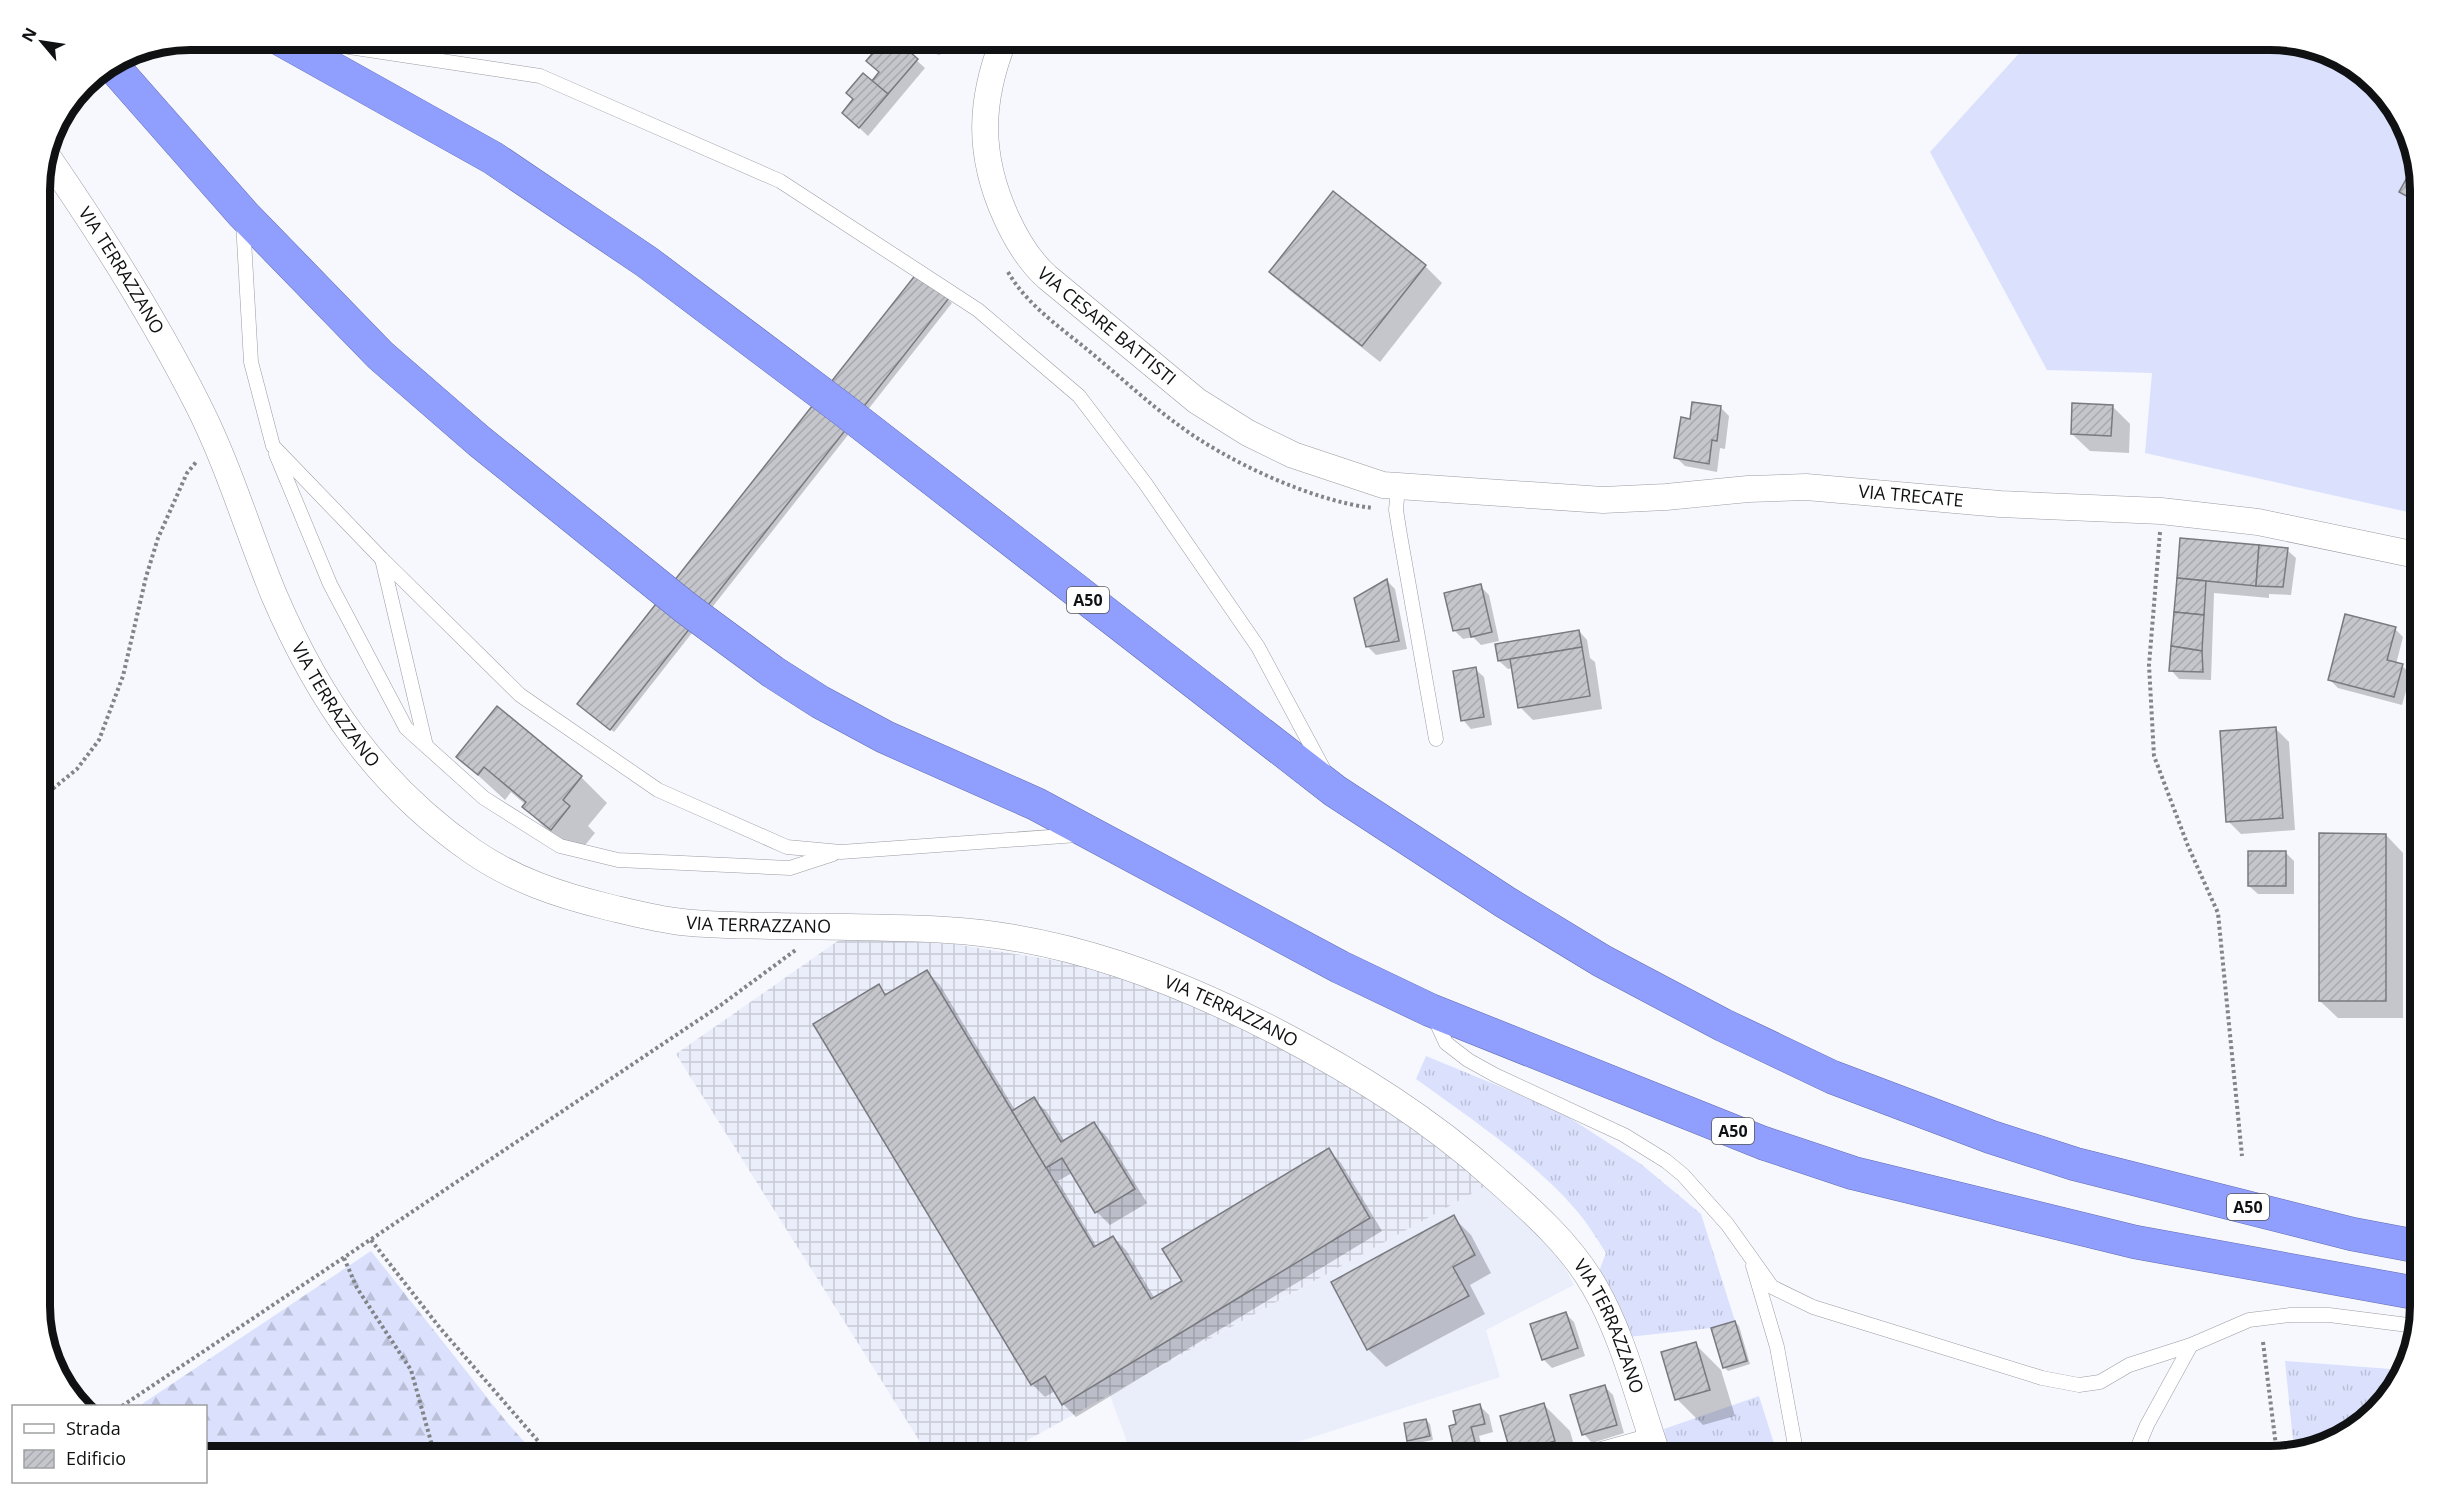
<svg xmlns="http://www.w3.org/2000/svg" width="2460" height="1495" font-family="'Open Sans',sans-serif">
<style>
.built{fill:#eaedfa}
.industrial{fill:url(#industrial-grid)}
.grass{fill:url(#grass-tufts)}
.forest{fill:url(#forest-firs)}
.garden{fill:#dbe1fd}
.shadow{fill:#0003}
.building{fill:url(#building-hatch);stroke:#797a80;stroke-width:1.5}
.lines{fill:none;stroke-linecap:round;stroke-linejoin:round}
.service-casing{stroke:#9b9ca2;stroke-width:15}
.minor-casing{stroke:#9b9ca2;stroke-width:27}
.motorway-casing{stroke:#636dac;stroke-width:34}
.path{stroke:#828488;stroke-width:4;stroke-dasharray:3 3;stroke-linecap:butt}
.service{stroke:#fff;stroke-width:14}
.minor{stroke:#fff;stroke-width:26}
.motorway{stroke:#909efe;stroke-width:33}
.labels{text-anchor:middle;stroke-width:5;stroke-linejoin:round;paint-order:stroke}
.shield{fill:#fff;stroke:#58585a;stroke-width:1.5}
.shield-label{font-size:16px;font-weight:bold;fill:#101113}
.street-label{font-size:18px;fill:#101113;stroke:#fff}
.rim{fill:none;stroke:#101113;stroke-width:8}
</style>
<defs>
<pattern id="industrial-grid" width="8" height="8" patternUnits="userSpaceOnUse" patternTransform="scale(1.5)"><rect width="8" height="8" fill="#eaedfa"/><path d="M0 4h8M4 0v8" fill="none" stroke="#c8cad5"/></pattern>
<pattern id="grass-tufts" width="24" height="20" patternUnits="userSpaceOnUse" patternTransform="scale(1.5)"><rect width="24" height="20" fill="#dbe1fd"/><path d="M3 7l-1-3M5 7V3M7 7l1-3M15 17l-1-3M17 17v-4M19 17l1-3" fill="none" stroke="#bbc0d8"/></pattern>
<pattern id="forest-firs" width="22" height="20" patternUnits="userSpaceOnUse" patternTransform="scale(1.5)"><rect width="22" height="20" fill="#dbe1fd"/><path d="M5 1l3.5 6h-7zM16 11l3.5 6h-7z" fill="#bbc0d8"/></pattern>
<pattern id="building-hatch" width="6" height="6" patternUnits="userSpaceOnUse" patternTransform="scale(1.5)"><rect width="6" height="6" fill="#c5c6cc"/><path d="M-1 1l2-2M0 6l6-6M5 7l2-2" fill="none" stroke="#a8a9ae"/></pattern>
</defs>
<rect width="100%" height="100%" fill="#f6f8fe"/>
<polygon class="built" points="1489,1184 1558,1255 1574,1285 1486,1330 1500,1377 1254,1456 1132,1456 1110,1395"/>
<g class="industrial">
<polygon points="918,39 953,39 939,56"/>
<polygon points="842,938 954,944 1071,963 1152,984 1275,1042 1352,1087 1422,1134 1489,1184 999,1456 929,1456 676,1054"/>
</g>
<g class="grass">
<path d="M1426,1056L1559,1111L1641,1164L1701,1214L1735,1321L1711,1328L1628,1337L1598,1274L1606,1253C1597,1239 1588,1224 1577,1211C1532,1159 1471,1119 1416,1079Z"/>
<polygon points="2285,1361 2286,1361 2404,1370 2401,1381 2346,1436 2294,1450"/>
<polygon points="1759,1396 1778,1456 1669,1456 1664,1429"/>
</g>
<polygon class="forest" points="371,1251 505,1420 537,1456 206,1456 206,1406 139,1406"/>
<polygon class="garden" points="2032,39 2271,39 2346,59 2401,114 2421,180 2421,515 2145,453 2152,373 2047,370 1930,152"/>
<g class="shadow">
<polygon points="887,39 893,39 925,68 868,136 852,121 872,83 880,73"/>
<polygon points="2421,180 2421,210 2401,191"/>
<polygon points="1425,266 1442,283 1380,362 1288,289 1271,271"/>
<polygon points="917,275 952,303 614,732 583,708"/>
<polygon points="2112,406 2130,424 2129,453 2090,451 2072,434"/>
<polygon points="1721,408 1729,416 1725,449 1720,448 1717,472 1685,466 1676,457 1692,421"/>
<polygon points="2181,540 2287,550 2296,558 2291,595 2269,594 2269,598 2214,593 2211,680 2179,679 2171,670"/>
<polygon points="1387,581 1395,589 1407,649 1376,655 1367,646"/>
<polygon points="1480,586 1489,595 1499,641 1481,645 1473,637 1463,639 1455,631"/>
<polygon points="2395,629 2403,637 2396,664 2402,666 2411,674 2402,705 2338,688 2329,679"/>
<polygon points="1579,631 1587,640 1590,658 1595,662 1602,709 1533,720 1520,707 1513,668 1508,669 1499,661"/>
<polygon points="1475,669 1484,677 1492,725 1471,729 1463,720"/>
<polygon points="2276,729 2289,742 2295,830 2241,834 2228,821"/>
<polygon points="458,757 581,777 607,803 588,826 595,833 577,855 550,833 524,807 526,805 511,792 505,800"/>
<polygon points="2386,835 2403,853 2403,1018 2338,1018 2320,1001"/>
<polygon points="2286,853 2294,861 2294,894 2258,894 2249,886"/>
<polygon points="927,972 940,985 1015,1110 1034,1099 1047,1112 1065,1142 1094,1124 1107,1137 1147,1203 1110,1225 1097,1212 1072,1173 1058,1181 1097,1247 1113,1237 1126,1250 1155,1299 1184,1282 1328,1150 1341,1163 1382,1231 1076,1417 1063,1404 1055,1391 1045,1397 1032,1384 878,986 888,995"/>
<polygon points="1453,1217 1471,1235 1491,1273 1470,1285 1485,1314 1386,1367 1369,1350 1333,1282"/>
<polygon points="1565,1313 1574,1322 1585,1356 1552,1368 1543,1359"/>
<polygon points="1735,1322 1739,1326 1750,1364 1728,1371 1724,1367"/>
<polygon points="1695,1344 1721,1370 1735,1416 1703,1425 1677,1399"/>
<polygon points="1605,1387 1613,1395 1624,1433 1592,1443 1584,1434"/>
<polygon points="1544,1405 1570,1431 1577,1456 1515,1456 1512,1453"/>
<polygon points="1480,1406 1489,1415 1493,1432 1479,1436 1483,1451 1464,1455 1456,1447"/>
<polygon points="1426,1420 1430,1424 1433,1440 1412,1444 1408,1440"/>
</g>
<g class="building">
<polygon points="885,39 895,39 918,59 888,94 872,81 879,72 866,61"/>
<polygon points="863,73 888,94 859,128 842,113 853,99 846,93"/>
<polygon points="2413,167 2418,169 2421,180 2421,204 2399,192"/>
<polygon points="1333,191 1426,265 1362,346 1269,272"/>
<polygon points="917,273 949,298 610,730 577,704"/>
<polygon points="1692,402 1721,406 1717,441 1712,440 1709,464 1674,458 1681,417 1690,419"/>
<polygon points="2072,403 2113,405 2111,436 2071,434"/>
<polygon points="2180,538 2259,545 2256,586 2177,578"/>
<polygon points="2259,545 2288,548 2283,587 2256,586"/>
<polygon points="2177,578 2206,581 2204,615 2174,612"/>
<polygon points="1387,579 1399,641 1366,647 1354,598"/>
<polygon points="1481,584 1492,632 1471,637 1469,628 1453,631 1444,593"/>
<polygon points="2174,612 2204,615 2202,651 2171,646"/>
<polygon points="2345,614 2396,627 2387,660 2403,664 2394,697 2328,680"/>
<polygon points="1579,630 1582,647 1498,661 1495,644"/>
<polygon points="2171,646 2202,651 2203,672 2169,671"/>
<polygon points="1582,647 1590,696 1518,708 1510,659"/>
<polygon points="1476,667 1484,717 1461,721 1453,671"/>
<polygon points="497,706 582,776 563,800 570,806 551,830 522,807 526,802 484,767 478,775 456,757"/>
<polygon points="2276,727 2283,818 2226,822 2220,731"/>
<polygon points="2319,833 2386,834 2386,1001 2319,1001"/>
<rect x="2248" y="851" width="38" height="35"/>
<polygon points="927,970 1094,1247 1113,1236 1151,1299 1182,1281 1162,1249 1329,1148 1370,1218 1062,1405 1045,1376 1031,1385 813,1024 879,984 885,995"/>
<polygon points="1034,1097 1061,1142 1094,1122 1135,1189 1095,1213 1062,1158 1046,1168 1012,1111"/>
<polygon points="1454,1215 1475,1255 1453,1267 1469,1296 1367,1350 1331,1282"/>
<polygon points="1566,1312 1578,1348 1542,1360 1530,1324"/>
<polygon points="1735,1321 1747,1361 1723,1368 1711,1328"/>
<polygon points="1696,1342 1710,1390 1675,1400 1661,1352"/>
<polygon points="1605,1385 1617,1425 1582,1435 1570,1395"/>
<polygon points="1544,1403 1555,1441 1511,1454 1500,1416"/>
<polygon points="1480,1404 1485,1424 1471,1427 1475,1442 1454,1448 1449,1426 1456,1424 1453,1411"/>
<polygon points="1426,1419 1430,1436 1407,1441 1404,1423"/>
</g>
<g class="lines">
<defs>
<g id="service">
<polyline points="303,40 540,76 780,181 978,310 1079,396 1145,483 1258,647 1324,770"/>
<polyline points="243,222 251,362 273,446 382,559 520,695 658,790 787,847 841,852 1077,835"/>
<polyline points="276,454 330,584 406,728 484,798 560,846 618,860 790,868 833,854"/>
<polyline points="1398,487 1396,510 1400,535 1436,739"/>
<polyline points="382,559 426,746"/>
<polyline points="1434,1017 1446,1043 1468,1060 1495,1075 1624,1135 1666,1161 1683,1175 1727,1224 1772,1287 1813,1307 2042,1378 2079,1385 2100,1382 2129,1365 2191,1345 2249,1320 2290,1315 2329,1315 2416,1326"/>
<polyline points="1753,1266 1777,1347 1797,1456"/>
<polyline points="1576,1456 1651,1435"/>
<polyline points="2134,1456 2147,1425 2191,1345"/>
</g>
<g id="minor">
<path id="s1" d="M1004,39C979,102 978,155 1006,217C1016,239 1028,260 1047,277L1197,401L1248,433L1293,455L1383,485L1603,500L1666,497L1748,489L1806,487L2000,504L2161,511L2258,522L2421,556"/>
<path id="s2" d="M45,153C101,234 154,318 198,405C229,466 248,532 274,595C319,700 377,785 472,851C514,880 559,895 608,907C629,912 652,918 674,921C708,926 742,925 776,926C833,927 890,927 946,930C1066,937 1174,979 1279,1033C1357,1074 1429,1119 1495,1178C1531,1210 1570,1244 1594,1286C1623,1335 1639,1402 1658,1456"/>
</g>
<g id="motorway">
<polyline points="280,39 493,158 647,262 841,408 1335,791 1505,902 1602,961 1723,1025 1832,1077 1991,1137 2075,1164 2352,1234 2421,1247"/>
<polyline points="111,64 243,214 380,355 479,441 686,608 773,672 820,702 885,737 1036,804 1340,967 1430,1010 1763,1143 1853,1173 2135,1242 2421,1294"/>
</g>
</defs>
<use href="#service" class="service-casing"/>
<use href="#minor" class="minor-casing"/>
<use href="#motorway" class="motorway-casing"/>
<g class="path">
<path d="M1008,272C1027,305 1061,328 1089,351C1118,375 1147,402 1177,424C1226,461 1312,501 1373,508"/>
<polyline points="2160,532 2149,665 2154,756 2188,846 2218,913 2242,1156"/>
<polyline points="39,800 77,769 99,740 123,676 146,577 158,538 187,473 197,461"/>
<polyline points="371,1240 440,1328 551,1456"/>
<polyline points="344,1258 357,1288 411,1370 435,1456"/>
<polyline points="2263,1342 2277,1454"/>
<polyline points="122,1406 721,1005 797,949"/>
</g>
<use href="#service" class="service"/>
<use href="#minor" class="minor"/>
<use href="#motorway" class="motorway"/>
</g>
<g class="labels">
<g class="shield">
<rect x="1067" y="587" width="42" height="26" rx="4.5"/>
<rect x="1712" y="1118" width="42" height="26" rx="4.5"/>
<rect x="2227" y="1194" width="42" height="26" rx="4.5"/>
</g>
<g class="shield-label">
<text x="1088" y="606">A50</text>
<text x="1733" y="1137">A50</text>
<text x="2248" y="1213">A50</text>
</g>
<g class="street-label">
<text dy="6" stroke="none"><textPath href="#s2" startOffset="140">VIA TERRAZZANO</textPath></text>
<text dy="6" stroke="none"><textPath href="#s1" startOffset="334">VIA CESARE BATTISTI</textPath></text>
<text dy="6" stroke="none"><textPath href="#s1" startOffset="1186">VIA TRECATE</textPath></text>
<text dy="6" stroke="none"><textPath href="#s2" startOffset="626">VIA TERRAZZANO</textPath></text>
<text dy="6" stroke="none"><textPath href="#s2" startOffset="1128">VIA TERRAZZANO</textPath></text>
<text dy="6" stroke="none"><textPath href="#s2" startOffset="1614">VIA TERRAZZANO</textPath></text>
<text dy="6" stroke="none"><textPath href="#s2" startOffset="2118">VIA TERRAZZANO</textPath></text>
</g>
</g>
<path d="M0 0H2460V1495H0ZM190 50H2270A140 140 0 0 1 2410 190V1306A140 140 0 0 1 2270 1446H190A140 140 0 0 1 50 1306V190A140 140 0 0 1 190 50Z" fill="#fff" fill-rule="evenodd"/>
<path class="rim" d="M190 50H2270A140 140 0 0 1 2410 190V1306A140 140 0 0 1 2270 1446H190A140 140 0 0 1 50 1306V190A140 140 0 0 1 190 50Z"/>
<rect x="12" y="1405" width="195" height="78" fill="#ffffff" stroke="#9fa0a1" stroke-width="1.5"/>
<rect x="24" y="1424" width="30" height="9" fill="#ffffff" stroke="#9fa0a1" stroke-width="1.5"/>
<text x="66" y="1435" font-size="18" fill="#101113">Strada</text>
<rect x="24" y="1450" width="30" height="18" fill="url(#building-hatch)" stroke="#9fa0a1" stroke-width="1.5"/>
<text x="66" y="1465" font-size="18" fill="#101113">Edificio</text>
<g transform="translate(42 42) rotate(299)" stroke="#ffffff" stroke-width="4.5" paint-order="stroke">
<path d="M0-4.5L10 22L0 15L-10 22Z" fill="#101113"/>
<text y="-9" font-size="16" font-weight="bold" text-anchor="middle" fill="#101113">N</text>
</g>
</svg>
